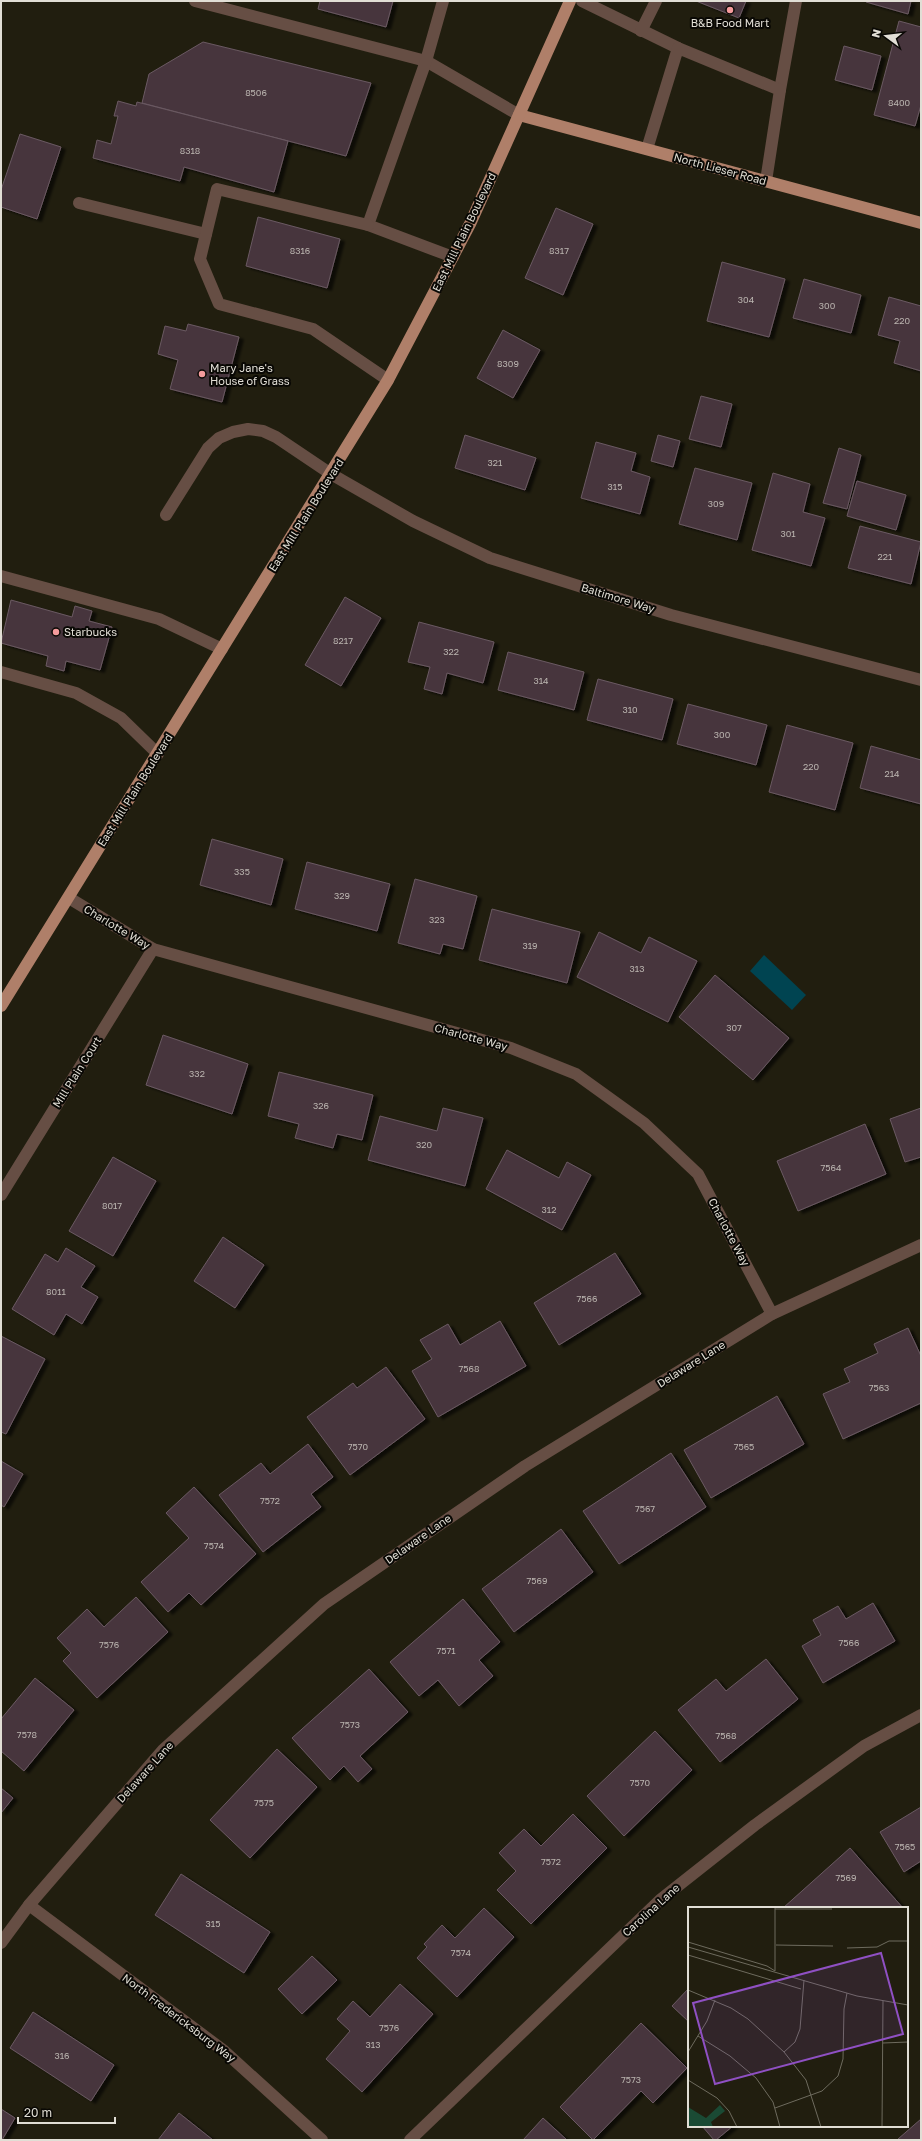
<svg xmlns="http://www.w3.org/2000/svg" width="922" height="2141" font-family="'Golos Text',sans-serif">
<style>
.water{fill:#004451}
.building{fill:#46363e;stroke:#6b5962;filter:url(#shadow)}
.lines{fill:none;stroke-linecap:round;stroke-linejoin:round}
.minor{stroke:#664e44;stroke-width:12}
.major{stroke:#af7f69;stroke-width:12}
.poi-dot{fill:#f59b9c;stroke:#090804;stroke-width:1.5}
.labels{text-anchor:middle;stroke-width:4;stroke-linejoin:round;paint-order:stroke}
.number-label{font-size:9px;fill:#bab4af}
.poi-label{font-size:11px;fill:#e1ded5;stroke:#090804;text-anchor:start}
.street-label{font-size:11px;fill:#e1ded5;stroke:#090804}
.inset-road{fill:none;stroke:#6e6b5e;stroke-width:1}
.view{fill:#8f50c3;fill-opacity:0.15;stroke:#8f50c3;stroke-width:2}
.inset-edge{fill:none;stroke:#e1ded5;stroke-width:2}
</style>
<defs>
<filter id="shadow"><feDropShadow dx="4.5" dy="2.5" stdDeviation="1" flood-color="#0009"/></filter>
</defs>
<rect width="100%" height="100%" fill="#211e0f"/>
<polygon class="water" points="764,955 806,995 792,1010 750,971"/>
<g class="building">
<polygon points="320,1 393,1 386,27 318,9"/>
<polygon points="696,1 746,1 739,18"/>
<polygon points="866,1 911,1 908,14 866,2"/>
<polygon points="899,21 921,27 921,105 915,126 874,115"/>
<polygon points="203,42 371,83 346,156 142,103 149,74"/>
<polygon points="844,46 881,56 872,90 835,80"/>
<polygon points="118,101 136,106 137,102 288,141 274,192 184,167 180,181 93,158 97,140 111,144 118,116 114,116"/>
<polygon points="20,134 61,147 37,219 1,207 1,190"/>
<polygon points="556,208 593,224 563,295 525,278"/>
<polygon points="258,217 340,239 327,288 246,266"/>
<polygon points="722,262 785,279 769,337 707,321"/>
<polygon points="804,279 861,295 851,333 793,318"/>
<polygon points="889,297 921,306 921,371 894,363 900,341 878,335"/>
<polygon points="188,324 239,337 222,402 170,389 178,360 158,354 165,326 186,331"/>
<polygon points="503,330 540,350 513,398 477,378"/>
<polygon points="701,396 732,404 721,447 689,439"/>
<polygon points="465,435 536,458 525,490 455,468"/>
<polygon points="658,435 680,441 673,467 651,461"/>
<polygon points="596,442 636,453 631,471 650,477 640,514 581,498"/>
<polygon points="839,448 861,455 847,509 823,503"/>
<polygon points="695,468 752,483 737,540 679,524"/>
<polygon points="773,473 810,484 803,512 825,518 811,566 752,550"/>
<polygon points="857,481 906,495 896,530 847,516"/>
<polygon points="860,526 921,542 911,584 848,568"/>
<polygon points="345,597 381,618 341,686 305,665"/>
<polygon points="11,600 72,617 75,606 92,611 89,621 112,627 100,670 66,661 64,671 46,666 48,656 1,643"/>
<polygon points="419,622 494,642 483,683 447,673 442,694 424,689 430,667 408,662"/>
<polygon points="508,652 584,672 574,710 498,690"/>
<polygon points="598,679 673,699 662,740 587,720"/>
<polygon points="688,704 767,725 756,765 677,744"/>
<polygon points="787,725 853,743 835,810 769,792"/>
<polygon points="871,746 921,760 921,804 860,788"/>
<polygon points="212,839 283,859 271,905 200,885"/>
<polygon points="307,862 390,884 377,931 295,909"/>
<polygon points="415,879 477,896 463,949 443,944 440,954 398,943"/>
<polygon points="492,909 580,932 567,983 479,960"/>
<polygon points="599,932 641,953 649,937 697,961 668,1022 577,977"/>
<polygon points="715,975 789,1038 753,1080 679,1017"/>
<polygon points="163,1035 248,1064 232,1114 146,1085"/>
<polygon points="279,1072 373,1095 362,1140 337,1134 333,1148 295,1138 299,1124 268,1116"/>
<polygon points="443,1108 483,1118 465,1186 368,1160 380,1116 437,1131"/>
<polygon points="921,1108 921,1157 905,1162 890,1119"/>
<polygon points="865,1124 886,1174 798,1211 777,1161"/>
<polygon points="507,1150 559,1178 567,1162 591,1175 562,1230 486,1189"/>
<polygon points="113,1157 156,1181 113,1256 69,1231"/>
<polygon points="223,1237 264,1265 235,1308 194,1281"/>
<polygon points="66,1248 95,1266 81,1287 98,1297 82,1324 66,1314 54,1335 12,1309 45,1254 58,1262"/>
<polygon points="615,1253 641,1294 559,1345 534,1303"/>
<polygon points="500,1321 526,1366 438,1417 412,1371 432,1359 420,1340 448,1324 460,1345"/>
<polygon points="908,1328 921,1356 921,1403 843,1439 823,1394 850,1382 844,1369 878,1353 874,1344"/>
<polygon points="1,1336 45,1359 6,1434 1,1432"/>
<polygon points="386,1367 425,1419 350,1475 307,1417 353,1383 357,1388"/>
<polygon points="777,1396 804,1444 711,1498 684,1450"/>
<polygon points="308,1444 333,1477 311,1494 321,1507 263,1552 219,1495 261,1463 270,1474"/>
<polygon points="671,1453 706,1507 619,1564 583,1511"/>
<polygon points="1,1461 23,1474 4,1507 1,1505"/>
<polygon points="194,1487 256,1554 201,1605 189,1593 168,1612 141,1582 189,1538 166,1513"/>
<polygon points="561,1529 593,1572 514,1632 482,1589"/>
<polygon points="136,1597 168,1632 97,1698 63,1661 71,1653 57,1638 87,1609 104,1627"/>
<polygon points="463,1599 500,1642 479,1660 493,1676 459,1706 438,1680 419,1696 390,1662"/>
<polygon points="873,1603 895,1641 823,1683 802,1646 821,1635 813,1620 838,1606 846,1619"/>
<polygon points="766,1659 798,1699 720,1762 678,1710 716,1679 726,1691"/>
<polygon points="369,1669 408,1712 360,1756 372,1769 358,1782 344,1766 330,1780 292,1738"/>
<polygon points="35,1678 74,1710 24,1771 1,1751 1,1719"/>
<polygon points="655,1731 692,1770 624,1836 587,1796"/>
<polygon points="277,1749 317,1787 250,1858 210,1820"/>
<polygon points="1,1788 13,1798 1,1813"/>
<polygon points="921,1807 921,1861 904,1872 880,1832"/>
<polygon points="573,1814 607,1848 531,1924 497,1890 516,1871 499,1853 524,1829 541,1846"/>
<polygon points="850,1848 903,1908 783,1908"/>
<polygon points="181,1874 270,1932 244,1973 155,1915"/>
<polygon points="484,1908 514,1937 457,1997 417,1958 427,1947 424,1944 442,1925 455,1938"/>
<polygon points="312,1956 337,1980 302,2014 278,1989"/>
<polygon points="400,1984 433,2014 362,2092 326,2059 350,2031 337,2019 353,2001 370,2017"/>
<polygon points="689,1988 689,2022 672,2006"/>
<polygon points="33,2012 114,2065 91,2101 10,2048"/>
<polygon points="641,2023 687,2068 653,2103 641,2091 593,2140 560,2107"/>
<polygon points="1,2109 15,2118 2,2140 1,2140"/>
<polygon points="179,2113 213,2140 158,2140"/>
<polygon points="543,2118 567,2140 523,2140"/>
<polygon points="921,2119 921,2140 899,2140 898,2139"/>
<polygon points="702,2126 733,2126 716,2140 714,2140"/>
</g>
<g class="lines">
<g class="minor">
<polyline points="195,1 426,61 519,115"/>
<polyline points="443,1 426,61 368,225 453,257"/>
<polyline points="582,1 678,48"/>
<polyline points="641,31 656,1"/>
<polyline points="780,90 796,1"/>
<polyline points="647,149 678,48 780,90 766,181"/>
<polyline points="79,203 206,234"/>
<polyline points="368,225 217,189 200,259 219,304 313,329 388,380"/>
<polyline points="166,515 208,448 219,438 233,432 248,429 263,431 276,437 331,474 413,521 490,558 671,615 921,680"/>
<polyline points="1,576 159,619 222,649"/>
<polyline points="1,672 76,693 121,718 158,754"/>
<polyline points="69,898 153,949 511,1048 576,1074 644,1123 698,1174 772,1314"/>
<polyline points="1,1195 153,949"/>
<polyline points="29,1905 223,2050 322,2140"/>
<polyline points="1,1943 29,1905 163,1750 324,1604 525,1466 772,1314 921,1245"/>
<polyline points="410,2140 660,1900 755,1825 864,1746 921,1715"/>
</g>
<g class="major">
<polyline points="519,115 921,223"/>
<polyline points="1,1006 388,380 470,224 570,1"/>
</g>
</g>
<g class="poi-dot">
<circle cx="730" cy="10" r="4"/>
<circle cx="202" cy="374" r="4"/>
<circle cx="56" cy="632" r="4"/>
</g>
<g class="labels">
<g class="number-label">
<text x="256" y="96">8506</text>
<text x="899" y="106">8400</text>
<text x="190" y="154">8318</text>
<text x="300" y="254">8316</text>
<text x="559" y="254">8317</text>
<text x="746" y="303">304</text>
<text x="827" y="309">300</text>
<text x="902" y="324">220</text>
<text x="508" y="367">8309</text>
<text x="495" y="466">321</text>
<text x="615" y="490">315</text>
<text x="716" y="507">309</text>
<text x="788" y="537">301</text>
<text x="885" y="560">221</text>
<text x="343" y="644">8217</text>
<text x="451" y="655">322</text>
<text x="541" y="684">314</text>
<text x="630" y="713">310</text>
<text x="722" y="738">300</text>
<text x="811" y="770">220</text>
<text x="892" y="777">214</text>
<text x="242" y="875">335</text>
<text x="342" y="899">329</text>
<text x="437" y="923">323</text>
<text x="530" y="949">319</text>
<text x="637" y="972">313</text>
<text x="734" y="1031">307</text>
<text x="197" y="1077">332</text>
<text x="321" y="1109">326</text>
<text x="424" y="1148">320</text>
<text x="831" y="1171">7564</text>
<text x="112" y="1209">8017</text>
<text x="549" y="1213">312</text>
<text x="56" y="1295">8011</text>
<text x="587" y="1302">7566</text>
<text x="469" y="1372">7568</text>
<text x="879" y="1391">7563</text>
<text x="358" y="1450">7570</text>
<text x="744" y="1450">7565</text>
<text x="270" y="1504">7572</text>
<text x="645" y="1512">7567</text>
<text x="214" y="1549">7574</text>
<text x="537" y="1584">7569</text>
<text x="849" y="1646">7566</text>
<text x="109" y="1648">7576</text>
<text x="446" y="1654">7571</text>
<text x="350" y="1728">7573</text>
<text x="27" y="1738">7578</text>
<text x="726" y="1739">7568</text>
<text x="640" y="1786">7570</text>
<text x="264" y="1806">7575</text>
<text x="905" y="1850">7565</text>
<text x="551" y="1865">7572</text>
<text x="846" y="1881">7569</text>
<text x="213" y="1927">315</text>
<text x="461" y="1956">7574</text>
<text x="389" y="2031">7576</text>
<text x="373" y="2048">313</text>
<text x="62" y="2059">316</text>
<text x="631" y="2083">7573</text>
</g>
<g class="poi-label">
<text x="730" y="27" text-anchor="middle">B&amp;B Food Mart</text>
<text x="210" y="372">Mary Jane's<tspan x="210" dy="13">House of Grass</tspan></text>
<text x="64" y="636">Starbucks</text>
</g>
<g class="street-label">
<text transform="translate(720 169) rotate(15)" y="4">North Lieser Road</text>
<text transform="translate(464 232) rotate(-64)" y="4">East Mill Plain Boulevard</text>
<text transform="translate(306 515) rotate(-58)" y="4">East Mill Plain Boulevard</text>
<text transform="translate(618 598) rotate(17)" y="4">Baltimore Way</text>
<text transform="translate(135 790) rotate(-58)" y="4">East Mill Plain Boulevard</text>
<text transform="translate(117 927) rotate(31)" y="4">Charlotte Way</text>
<text transform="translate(471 1037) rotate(15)" y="4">Charlotte Way</text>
<text transform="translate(77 1072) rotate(-58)" y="4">Mill Plain Court</text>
<text transform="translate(729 1232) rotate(62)" y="4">Charlotte Way</text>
<text transform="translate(691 1364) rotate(-32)" y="4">Delaware Lane</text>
<text transform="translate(418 1539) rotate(-35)" y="4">Delaware Lane</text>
<text transform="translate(145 1772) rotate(-48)" y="4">Delaware Lane</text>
<text transform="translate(651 1910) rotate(-42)" y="4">Carolina Lane</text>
<text transform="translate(179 2018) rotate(37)" y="4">North Fredericksburg Way</text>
</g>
</g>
<g transform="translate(688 1907)">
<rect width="220" height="220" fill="#211e0f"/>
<path d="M32,198L37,204L23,215L25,220H0V200L18,211Z" fill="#1a4a34"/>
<path class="inset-road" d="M87,2H144M0,35L79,59L87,64M88,38L145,39M0,40L169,89L220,98M159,41L189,40L201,34H220M0,48L113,82M87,64V0M0,83L43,101L60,112L96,145L118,173L133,220M10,129L42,149L68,171L85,195L92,220M195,136L220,135M0,145L19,114L27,93M96,145L107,135L112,122L116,73M0,173L29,191L41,204L49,220M87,201L134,184L150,169L155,152L156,102L159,86M194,220L195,94"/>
<path class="view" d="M193,46L215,127L27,177L5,96Z"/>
<rect width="220" height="220" class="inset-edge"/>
</g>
<rect width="922" height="2141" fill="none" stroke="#e1ded5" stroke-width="4"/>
<g transform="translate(886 36) rotate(285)" stroke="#090804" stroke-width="3" paint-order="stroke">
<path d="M0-3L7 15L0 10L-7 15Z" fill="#e1ded5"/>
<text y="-6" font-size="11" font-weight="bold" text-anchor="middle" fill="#e1ded5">N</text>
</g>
<path d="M18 2117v6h97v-6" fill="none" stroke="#e1ded5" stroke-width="2"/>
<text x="24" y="2117" font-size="12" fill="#e1ded5" stroke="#090804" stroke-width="3" paint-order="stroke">20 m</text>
</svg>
